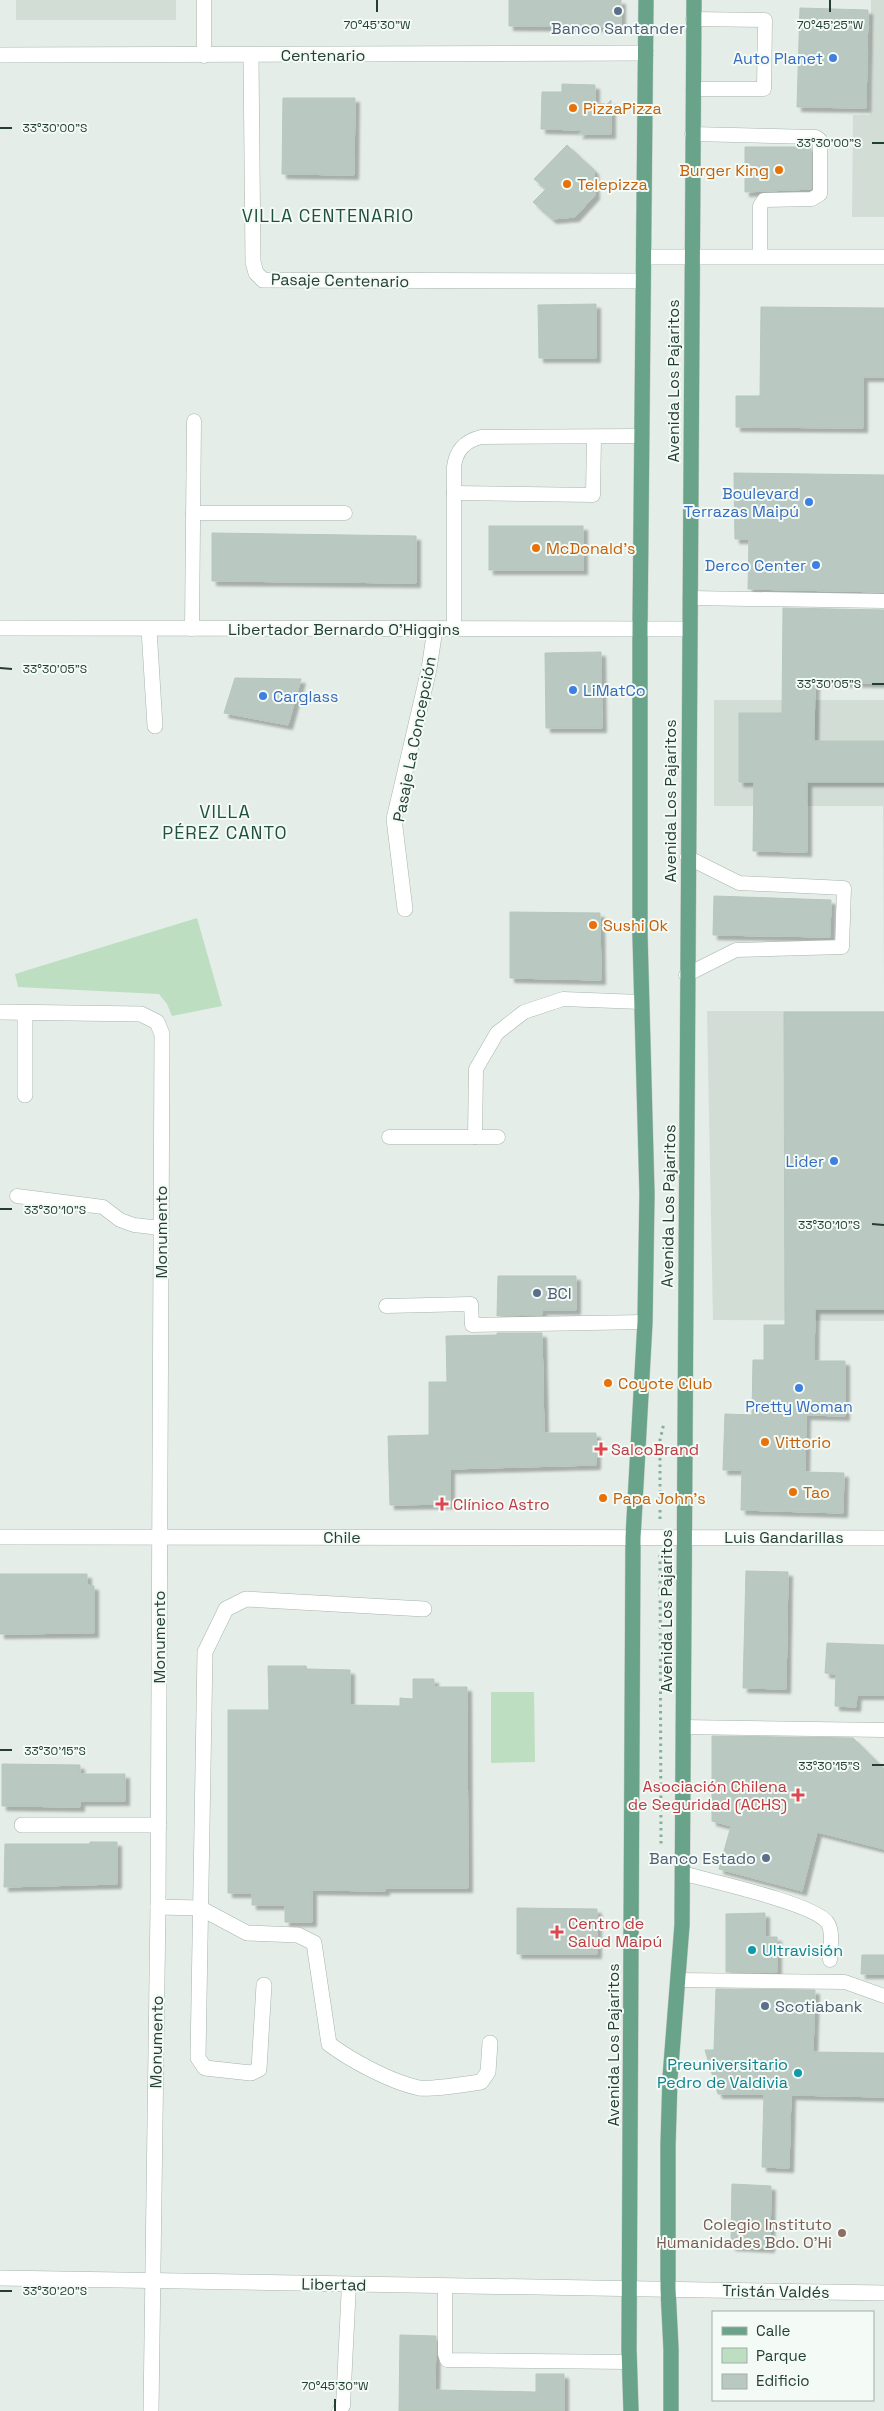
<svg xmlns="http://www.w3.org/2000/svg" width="884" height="2411" font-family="'Space Grotesk',sans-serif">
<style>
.built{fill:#d2ddd6}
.green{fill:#bddec0}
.building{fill:#b9c8c0;stroke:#b6c7bd;filter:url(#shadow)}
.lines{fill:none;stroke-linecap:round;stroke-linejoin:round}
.service-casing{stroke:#a6b5ad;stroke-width:15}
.minor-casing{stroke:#a6b5ad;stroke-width:16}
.tertiary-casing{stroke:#a6b5ad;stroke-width:16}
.primary-casing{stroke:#c1c9c6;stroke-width:16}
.path{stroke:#84b19b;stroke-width:3;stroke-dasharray:2.5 4;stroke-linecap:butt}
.service{stroke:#fff;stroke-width:14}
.minor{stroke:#fff;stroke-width:15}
.tertiary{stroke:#fff;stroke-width:15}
.primary{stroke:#68a38a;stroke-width:15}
.ticks{fill:none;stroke:#233f33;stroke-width:2}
.service-dot{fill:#5c6f8a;stroke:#f4faf6;stroke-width:2}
.shop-dot{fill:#3f7fe0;stroke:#f4faf6;stroke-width:2}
.food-dot{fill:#e8710a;stroke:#f4faf6;stroke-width:2}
.health-dot{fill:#e0444e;stroke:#f4faf6;stroke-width:2}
.culture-dot{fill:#0f9aa8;stroke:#f4faf6;stroke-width:2}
.education-dot{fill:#8d6e63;stroke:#f4faf6;stroke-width:2}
.labels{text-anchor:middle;stroke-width:4;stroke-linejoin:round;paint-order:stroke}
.service-label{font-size:16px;fill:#4e5e75;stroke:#f4faf6;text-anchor:start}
.street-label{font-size:16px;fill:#233f33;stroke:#f4faf6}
.shop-label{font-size:16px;fill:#366cbe;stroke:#f4faf6;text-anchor:end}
.food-label{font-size:16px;fill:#c56008;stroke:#f4faf6;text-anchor:start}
.health-label{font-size:16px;fill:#be3a42;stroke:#f4faf6;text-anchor:start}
.culture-label{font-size:16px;fill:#0d838f;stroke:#f4faf6;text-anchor:start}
.education-label{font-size:16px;fill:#785e54;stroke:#f4faf6;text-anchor:end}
.neighbourhood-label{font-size:18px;letter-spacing:1px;fill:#1f513c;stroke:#f4faf6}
.ticks-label{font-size:12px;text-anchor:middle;fill:#233f33;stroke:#f4faf6;stroke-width:4;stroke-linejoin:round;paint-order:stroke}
</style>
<defs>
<filter id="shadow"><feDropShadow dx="4.5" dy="4.5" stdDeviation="1" flood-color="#0004"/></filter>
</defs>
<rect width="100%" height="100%" fill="#e4ede7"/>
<g class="built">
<rect x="16" y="0" width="160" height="20"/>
<polygon points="871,0 884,0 884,217 852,217 853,115 870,115"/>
<polygon points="714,700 884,700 884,989 883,806 714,806"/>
<polygon points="707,1011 884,1011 884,1321 713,1320"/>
</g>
<g class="green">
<polygon points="197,918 222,1006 172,1016 167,1004 159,994 18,987 15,974"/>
<polygon points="491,1692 534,1692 535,1762 491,1763"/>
</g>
<g class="building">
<polygon points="509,0 621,0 621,27 509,26"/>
<polygon points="800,8 868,10 866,108 797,107"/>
<polygon points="562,84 595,85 595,103 605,104 605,106 611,100 611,134 578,134 582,130 541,129 542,92 562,92"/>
<polygon points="283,98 355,98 354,175 282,174"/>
<polygon points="567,145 594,170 595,195 575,217 552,219 533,202 546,189 534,179"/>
<polygon points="745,147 811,147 811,189 745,192"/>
<polygon points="596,304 596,358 539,358 538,305"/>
<polygon points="761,307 884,308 884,377 863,377 863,428 736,427 736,396 760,396"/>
<polygon points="734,473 884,475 884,592 748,589 749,539 735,539"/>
<rect x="489" y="526" width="94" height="44"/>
<polygon points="212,533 416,536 416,583 212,581"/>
<polygon points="783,608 884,610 884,683 815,682 814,741 884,741 884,782 807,782 807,852 753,851 754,782 739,782 739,713 782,713"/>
<polygon points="601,652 602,728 546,728 545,653"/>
<polygon points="235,678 301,679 288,725 224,713"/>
<polygon points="714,896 831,900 830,937 713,935"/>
<polygon points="510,912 600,913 601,980 510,978"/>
<polygon points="784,1012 884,1012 884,1309 815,1309 814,1361 845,1361 845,1416 806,1415 805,1472 844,1473 843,1513 741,1510 742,1470 723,1470 725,1414 752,1415 753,1360 764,1360 764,1325 785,1325"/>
<polygon points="498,1276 576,1276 576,1310 542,1310 542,1315 497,1316"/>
<polygon points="497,1333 542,1333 544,1433 596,1433 596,1465 450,1469 450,1504 390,1505 388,1436 429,1435 429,1382 447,1382 446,1336 497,1335"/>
<polygon points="746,1571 788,1572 786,1689 743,1688"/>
<polygon points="0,1574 87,1574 87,1585 94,1586 94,1633 0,1634"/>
<polygon points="827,1643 884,1645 884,1695 857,1695 856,1707 835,1706 836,1674 825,1673"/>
<polygon points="268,1666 306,1666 307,1669 350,1670 350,1705 400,1706 400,1698 413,1699 413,1679 434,1679 434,1687 467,1687 468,1888 385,1888 385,1891 312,1890 312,1922 285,1922 285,1905 252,1905 252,1893 228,1893 228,1710 269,1710"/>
<polygon points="712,1736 853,1738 884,1769 884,1849 817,1832 802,1891 719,1869 731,1826 712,1821"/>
<polygon points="2,1764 80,1765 80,1774 125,1774 125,1801 80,1801 80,1807 2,1806"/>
<polygon points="90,1842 117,1842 117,1884 4,1887 5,1844 90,1844"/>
<polygon points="517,1908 597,1909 597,1954 517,1954"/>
<polygon points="765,1913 765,1937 777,1937 777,1972 726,1972 726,1914"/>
<polygon points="862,1955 884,1955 884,1974 861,1974"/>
<polygon points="716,1989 815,1990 813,2052 884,2053 884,2097 791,2095 789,2168 762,2167 764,2094 718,2094 705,2050 714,2050"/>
<polygon points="732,2184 771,2186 770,2248 731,2246"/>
<polygon points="400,2335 436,2336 435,2390 536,2392 536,2374 564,2374 564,2411 399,2411"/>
</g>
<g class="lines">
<defs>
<g id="service">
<polyline points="204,56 204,0"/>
<polyline points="693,89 764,89 765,20 693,19"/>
<polyline points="692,134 816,137 820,140 820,194 812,199 764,200 760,206 760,257"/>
<polyline points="454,493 593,495 594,437"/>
<polyline points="193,513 345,513"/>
<polyline points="690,598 884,601"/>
<polyline points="192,629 194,421"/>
<path d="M454,629V467C456,450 465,441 481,437L642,436"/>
<polyline points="686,975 736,950 842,947 844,888 739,883 687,857"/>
<polyline points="389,1137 498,1137"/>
<polyline points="475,1137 476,1069 497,1033 524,1012 563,999 641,1002"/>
<polyline points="17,1196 103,1207 120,1220 134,1225 161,1228"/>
<polyline points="386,1306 471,1304 472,1325 645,1322"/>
<polyline points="683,1727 884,1730"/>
<path d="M682,1873C710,1881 812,1903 827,1922C834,1931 830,1949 830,1960"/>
<polyline points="678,1980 845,1982 884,1996"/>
<polyline points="445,2286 445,2354 447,2360 629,2362"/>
<polyline points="339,2411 343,2406 349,2284"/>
</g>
<g id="minor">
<polyline points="0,55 646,53"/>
<polyline points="251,56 253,262 256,273 263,280 643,281"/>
<polyline points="149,629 155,726"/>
<polyline points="405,909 394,819 429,669 435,629"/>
<polyline points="0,1012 141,1014 157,1022 162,1034 158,1907 151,2411"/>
<polyline points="25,1013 25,1095"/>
<polyline points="22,1825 159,1825"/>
<path d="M158,1907L200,1908L247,1933L298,1935L314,1943L329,2044C352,2061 391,2082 419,2088C432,2090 466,2084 481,2082L488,2072L490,2043"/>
<polyline points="264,1985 259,2069 251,2073 205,2068 198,2058 205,1652 226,1609 246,1599 424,1609"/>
</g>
<g id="tertiary">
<polyline points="644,257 884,257"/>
<polyline points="0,628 689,629"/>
<polyline points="0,1537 884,1538"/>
<polyline points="0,2278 884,2293"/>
</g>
<g id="primary">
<polyline points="631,2411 629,2349 633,1538 645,1322 647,1194 640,935 640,629 646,0"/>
<polyline points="671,2411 671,2349 668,2289 668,2145 670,2078 682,1925 694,0"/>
</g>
</defs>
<use href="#service" class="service-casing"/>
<use href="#minor" class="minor-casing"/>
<use href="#tertiary" class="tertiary-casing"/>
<use href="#primary" class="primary-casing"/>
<g class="path">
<polyline points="660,1519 660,1440 664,1423"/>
<polyline points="660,1555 661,1844"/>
</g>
<use href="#service" class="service"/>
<use href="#minor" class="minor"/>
<use href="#tertiary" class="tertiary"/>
<use href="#primary" class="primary"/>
</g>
<path class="ticks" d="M377,12V0M830,12V0M0,128H12M872,143H884M0,668L12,669M872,684H884M0,1209H12M872,1224L884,1225M0,1750H12M872,1765H884M0,2291H12M335,2411V2399"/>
<g class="service-dot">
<circle cx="618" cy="11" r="5"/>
<circle cx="537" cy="1293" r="5"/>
<circle cx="766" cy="1858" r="5"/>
<circle cx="765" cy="2006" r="5"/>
</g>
<g class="shop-dot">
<circle cx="833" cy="58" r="5"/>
<circle cx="809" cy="502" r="5"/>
<circle cx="816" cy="565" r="5"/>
<circle cx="573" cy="690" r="5"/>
<circle cx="263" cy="696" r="5"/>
<circle cx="834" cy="1161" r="5"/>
<circle cx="799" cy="1388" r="5"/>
</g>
<g class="food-dot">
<circle cx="573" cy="108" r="5"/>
<circle cx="779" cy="170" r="5"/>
<circle cx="567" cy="184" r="5"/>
<circle cx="536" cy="548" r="5"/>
<circle cx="593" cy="925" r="5"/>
<circle cx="608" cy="1383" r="5"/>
<circle cx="765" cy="1442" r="5"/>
<circle cx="793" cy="1492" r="5"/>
<circle cx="603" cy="1498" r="5"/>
</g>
<g class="health-dot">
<path d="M598.5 1441.5h5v5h5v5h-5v5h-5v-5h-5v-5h5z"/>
<path d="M439.5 1496.5h5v5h5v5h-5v5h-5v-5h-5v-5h5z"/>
<path d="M795.5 1787.5h5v5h5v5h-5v5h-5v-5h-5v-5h5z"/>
<path d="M554.5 1924.5h5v5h5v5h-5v5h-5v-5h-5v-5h5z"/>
</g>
<g class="culture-dot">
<circle cx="752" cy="1950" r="5"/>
<circle cx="798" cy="2073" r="5"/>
</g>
<circle class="education-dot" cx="842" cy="2233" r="5"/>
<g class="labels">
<g class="service-label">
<text x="618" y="34" text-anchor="middle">Banco Santander</text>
<text x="547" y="1299">BCI</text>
<text x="756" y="1864" text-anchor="end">Banco Estado</text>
<text x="775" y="2012">Scotiabank</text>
</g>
<g class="street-label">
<text x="323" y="61">Centenario</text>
<text transform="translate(340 280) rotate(1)" y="6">Pasaje Centenario</text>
<text transform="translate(673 381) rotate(-90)" y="6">Avenida Los Pajaritos</text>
<text x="344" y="635">Libertador Bernardo O'Higgins</text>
<text transform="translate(414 739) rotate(-79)" y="6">Pasaje La Concepción</text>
<text transform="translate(670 801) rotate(-90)" y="6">Avenida Los Pajaritos</text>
<text transform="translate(668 1206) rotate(-89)" y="6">Avenida Los Pajaritos</text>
<text transform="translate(161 1232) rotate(-90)" y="6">Monumento</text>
<text x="342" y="1543">Chile</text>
<text x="784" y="1543">Luis Gandarillas</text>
<text transform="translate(666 1611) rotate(-90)" y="6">Avenida Los Pajaritos</text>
<text transform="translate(159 1637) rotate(-90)" y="6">Monumento</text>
<text transform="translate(156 2042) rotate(-89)" y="6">Monumento</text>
<text transform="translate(613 2045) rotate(-90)" y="6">Avenida Los Pajaritos</text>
<text transform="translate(334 2284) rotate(1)" y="6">Libertad</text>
<text transform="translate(776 2291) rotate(1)" y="6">Tristán Valdés</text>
</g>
<g class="shop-label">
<text x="823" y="64">Auto Planet</text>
<text x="799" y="499">Boulevard<tspan x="799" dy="18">Terrazas Maipú</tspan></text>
<text x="806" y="571">Derco Center</text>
<text x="583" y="696" text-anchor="start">LiMatCo</text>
<text x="273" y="702" text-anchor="start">Carglass</text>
<text x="824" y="1167">Lider</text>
<text x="799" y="1412" text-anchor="middle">Pretty Woman</text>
</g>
<g class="food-label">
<text x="583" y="114">PizzaPizza</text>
<text x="769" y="176" text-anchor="end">Burger King</text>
<text x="577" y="190">Telepizza</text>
<text x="546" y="554">McDonald's</text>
<text x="603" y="931">Sushi Ok</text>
<text x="618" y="1389">Coyote Club</text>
<text x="775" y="1448">Vittorio</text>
<text x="803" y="1498">Tao</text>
<text x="613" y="1504">Papa John's</text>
</g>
<g class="health-label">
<text x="611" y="1455">SalcoBrand</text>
<text x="453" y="1510">Clínico Astro</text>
<text x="787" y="1792" text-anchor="end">Asociación Chilena<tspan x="787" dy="18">de Seguridad (ACHS)</tspan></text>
<text x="568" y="1929">Centro de<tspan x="568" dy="18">Salud Maipú</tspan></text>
</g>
<g class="culture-label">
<text x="762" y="1956">Ultravisión</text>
<text x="788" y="2070" text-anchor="end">Preuniversitario<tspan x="788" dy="18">Pedro de Valdivia</tspan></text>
</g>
<g class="education-label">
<text x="832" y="2230">Colegio Instituto<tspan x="832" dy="18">Humanidades Bdo. O'Hi</tspan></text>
</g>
<g class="neighbourhood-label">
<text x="328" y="222">VILLA CENTENARIO</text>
<text x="225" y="818">VILLA<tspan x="225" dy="21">PÉREZ CANTO</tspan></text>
</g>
</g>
<g class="ticks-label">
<text x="377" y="29">70°45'30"W</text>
<text x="830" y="29">70°45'25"W</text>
<text x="55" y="132">33°30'00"S</text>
<text x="829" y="147">33°30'00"S</text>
<text x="55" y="673">33°30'05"S</text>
<text x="829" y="688">33°30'05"S</text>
<text x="55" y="1214">33°30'10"S</text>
<text x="829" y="1229">33°30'10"S</text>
<text x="55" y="1755">33°30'15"S</text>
<text x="829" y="1770">33°30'15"S</text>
<text x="55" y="2295">33°30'20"S</text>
<text x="335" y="2390">70°45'30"W</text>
</g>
<rect x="712" y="2311" width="162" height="90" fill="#f4faf6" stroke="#a0afa8"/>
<rect x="722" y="2327" width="25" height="8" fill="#68a38a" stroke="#a0afa8"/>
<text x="756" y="2336" font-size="15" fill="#233f33">Calle</text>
<rect x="722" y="2348" width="25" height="15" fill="#bddec0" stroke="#a0afa8"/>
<text x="756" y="2361" font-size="15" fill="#233f33">Parque</text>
<rect x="722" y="2374" width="25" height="15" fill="#b9c8c0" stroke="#a0afa8"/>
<text x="756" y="2386" font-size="15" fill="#233f33">Edificio</text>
</svg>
